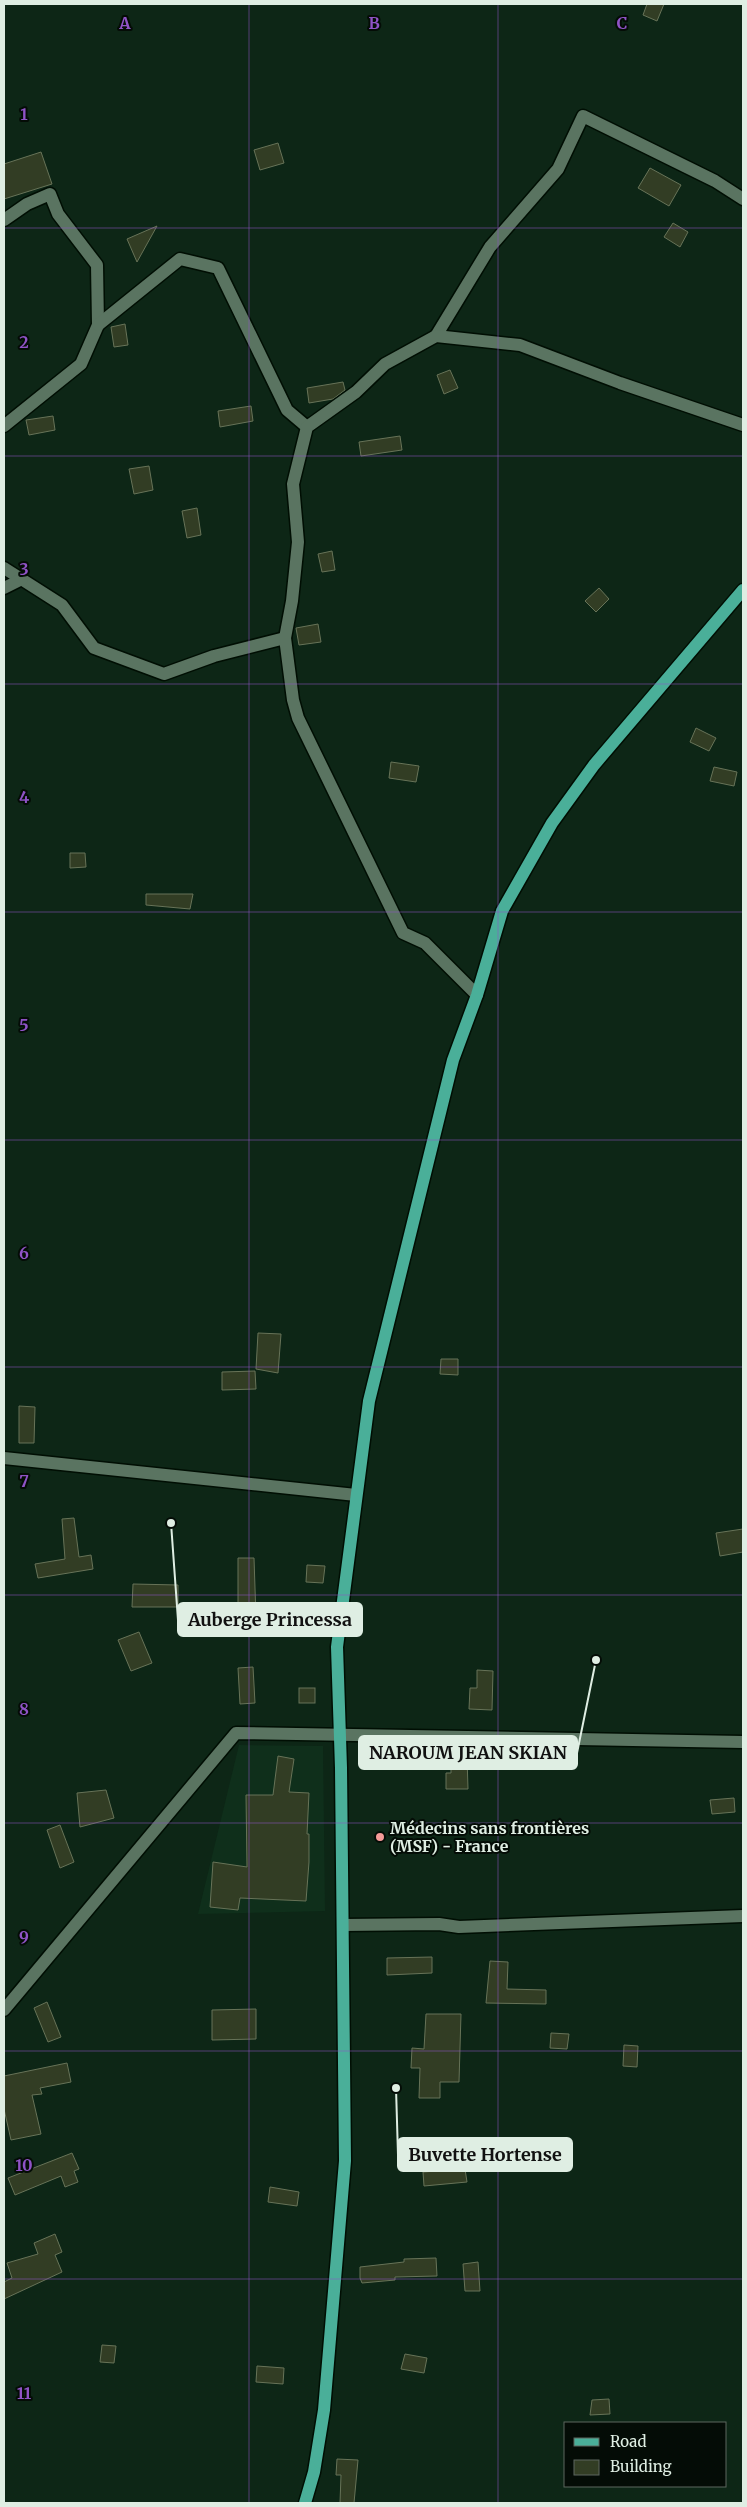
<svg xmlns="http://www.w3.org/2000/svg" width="747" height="2507" font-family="Merriweather,serif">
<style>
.built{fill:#0f2f1b}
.building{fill:#323d24;stroke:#677358}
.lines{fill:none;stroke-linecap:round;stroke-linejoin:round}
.street-casing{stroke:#000e03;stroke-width:15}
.primary-casing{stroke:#000e03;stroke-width:15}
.street{stroke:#5a7461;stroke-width:12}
.primary{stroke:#4aaf99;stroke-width:12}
.grid{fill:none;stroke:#8f53c6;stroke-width:1;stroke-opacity:0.55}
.poi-dot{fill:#f59b98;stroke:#040c06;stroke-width:2}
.labels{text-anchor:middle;stroke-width:4;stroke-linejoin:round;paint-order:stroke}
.poi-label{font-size:16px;font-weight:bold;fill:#dfeee3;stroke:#040c06;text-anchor:start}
.grid-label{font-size:16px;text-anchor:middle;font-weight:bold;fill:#8f53c6;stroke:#040c06;stroke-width:4;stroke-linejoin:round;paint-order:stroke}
.leader{fill:none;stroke:#dfeee3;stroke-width:2}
.callout-dot{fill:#dfeee3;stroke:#040c06;stroke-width:2}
.callout{fill:#dfeee3;stroke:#dfeee3;stroke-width:2}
.callout-label{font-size:18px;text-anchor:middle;font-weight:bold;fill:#111}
</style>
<rect width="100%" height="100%" fill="#0d2616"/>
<polygon class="built" points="239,1745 323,1746 325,1911 198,1914"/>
<g class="building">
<polygon points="647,4 664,4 657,21 643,15"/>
<polygon points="278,143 284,163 260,170 254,150"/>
<polygon points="41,152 52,184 4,199 4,164"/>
<polygon points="650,168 681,185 669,206 638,188"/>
<polygon points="673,223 688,232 680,247 664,237"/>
<polygon points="157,226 137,262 127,239"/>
<polygon points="125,324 128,345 114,347 111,327"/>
<polygon points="450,370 458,388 444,394 437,375"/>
<polygon points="343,382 345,390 333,399 309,403 307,388"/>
<polygon points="251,406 253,421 220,427 218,411"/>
<polygon points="53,416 55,430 29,435 26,420"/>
<polygon points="400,436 402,450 361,456 359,442"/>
<polygon points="149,466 153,490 134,494 129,469"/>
<polygon points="197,508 201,535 187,538 182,511"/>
<polygon points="332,551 335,570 322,572 318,554"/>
<polygon points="599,588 609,599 596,612 585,601"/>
<polygon points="318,624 321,642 299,645 296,628"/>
<polygon points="696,728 716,738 709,751 690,742"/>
<polygon points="391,762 419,766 416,782 389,778"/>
<polygon points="714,767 737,772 734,786 710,781"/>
<polygon points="70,853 85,853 86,867 70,868"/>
<polygon points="146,894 193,894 190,909 146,905"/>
<polygon points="258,1333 281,1334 278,1373 256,1369"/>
<polygon points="441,1359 458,1359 458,1375 440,1374"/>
<polygon points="255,1371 256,1389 222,1390 222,1372"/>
<polygon points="19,1406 35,1407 34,1443 19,1443"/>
<polygon points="74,1518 79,1557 91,1555 93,1569 38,1578 35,1564 65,1559 62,1519"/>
<polygon points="743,1529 743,1552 720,1556 716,1533"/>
<polygon points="238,1558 254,1558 256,1618 238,1618"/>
<polygon points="307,1565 325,1566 323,1583 306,1582"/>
<polygon points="133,1584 178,1585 178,1607 132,1607"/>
<polygon points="139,1632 152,1663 131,1671 118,1640"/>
<polygon points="253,1667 255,1703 240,1704 238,1668"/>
<polygon points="477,1670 493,1671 492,1710 469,1709 470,1688 477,1688"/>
<rect x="299" y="1688" width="16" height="15"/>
<polygon points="278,1756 294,1759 289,1792 309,1793 307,1834 309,1834 309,1862 306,1901 240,1898 238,1910 210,1907 213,1862 247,1867 246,1795 273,1795"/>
<polygon points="467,1757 468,1789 446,1789 446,1773 451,1773 451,1758"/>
<polygon points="106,1790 114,1818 80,1827 77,1793"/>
<polygon points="734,1798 735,1812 712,1814 710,1800"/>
<polygon points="60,1825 74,1862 60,1868 47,1830"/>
<polygon points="432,1957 432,1973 387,1975 387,1958"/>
<polygon points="490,1961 508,1962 507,1989 546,1990 546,2004 486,2003"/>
<polygon points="47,2002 61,2037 48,2042 34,2008"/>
<polygon points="256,2009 256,2039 212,2040 212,2010"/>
<polygon points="426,2014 461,2014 459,2082 440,2082 440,2098 419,2098 420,2068 411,2068 412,2048 424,2049"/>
<polygon points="551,2033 569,2034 567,2049 550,2048"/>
<polygon points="624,2045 638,2046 637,2067 623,2066"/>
<polygon points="67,2063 71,2082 40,2088 42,2094 32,2095 41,2134 11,2140 4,2109 4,2076"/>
<polygon points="72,2153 79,2169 74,2171 78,2182 65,2187 61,2176 15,2195 8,2178"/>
<polygon points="465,2169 467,2182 424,2186 423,2172"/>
<polygon points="270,2187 299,2192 297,2206 268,2202"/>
<polygon points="55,2234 62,2252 55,2255 62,2272 4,2299 4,2282 12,2278 7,2263 38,2254 34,2243"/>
<polygon points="436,2258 437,2276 395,2277 395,2280 362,2283 360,2278 360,2267 404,2262 404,2259"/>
<polygon points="478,2262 480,2291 465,2291 463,2264"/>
<polygon points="102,2345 116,2346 114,2363 100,2362"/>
<polygon points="405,2354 427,2358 424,2373 401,2369"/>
<polygon points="257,2366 284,2368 283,2384 256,2382"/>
<polygon points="609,2399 610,2414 590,2415 592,2400"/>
<polygon points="337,2459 358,2460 354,2503 340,2503 341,2475 336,2475"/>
</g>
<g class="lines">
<defs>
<g id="street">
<polyline points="4,220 27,204 50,194 58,214 97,265 98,325 81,364 4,426"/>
<polyline points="98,325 180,259 218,268 287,410 307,427"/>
<polyline points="436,336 490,247 558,169 583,116 715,181 743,199"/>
<polyline points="4,568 62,605 94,648 164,674 214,656 285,638"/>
<polyline points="4,588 22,579"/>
<polyline points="477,995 425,943 403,933 298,718 293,700 285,638 292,601 298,542 293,484 307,427 356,392 385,364 436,336 520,345 620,383 743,425"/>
<polyline points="4,1458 356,1495"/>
<polyline points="343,1925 439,1924 459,1927 743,1916"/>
<polyline points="4,2010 236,1733 743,1742"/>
</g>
<polyline id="primary" points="305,2503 314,2472 324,2410 345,2161 341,1768 337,1647 369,1401 453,1060 477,995 502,911 552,823 594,765 743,590"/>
</defs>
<use href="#street" class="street-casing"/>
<use href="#primary" class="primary-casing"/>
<use href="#street" class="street"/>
<use href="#primary" class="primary"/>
</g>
<path class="grid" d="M249,4V2503M498,4V2503M4,228H743M4,456H743M4,684H743M4,912H743M4,1140H743M4,1367H743M4,1595H743M4,1823H743M4,2051H743M4,2279H743"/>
<circle class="poi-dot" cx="380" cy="1837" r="5"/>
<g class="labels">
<g class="poi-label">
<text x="390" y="1834">Médecins sans frontières<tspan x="390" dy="18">(MSF) - France</tspan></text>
</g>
</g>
<g class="grid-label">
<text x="125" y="29">A</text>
<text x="374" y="29">B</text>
<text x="622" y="29">C</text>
<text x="24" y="120">1</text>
<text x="24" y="348">2</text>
<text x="24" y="575">3</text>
<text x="24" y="803">4</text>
<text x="24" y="1031">5</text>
<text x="24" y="1259">6</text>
<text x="24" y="1487">7</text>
<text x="24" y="1715">8</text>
<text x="24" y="1943">9</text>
<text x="24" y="2171">10</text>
<text x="24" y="2399">11</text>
</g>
<path class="leader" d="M171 1523L178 1620M596 1660L577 1753M396 2088L398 2155"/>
<g class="callout-dot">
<circle cx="171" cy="1523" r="5"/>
<circle cx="596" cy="1660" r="5"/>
<circle cx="396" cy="2088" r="5"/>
</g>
<g class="callout">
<rect x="178" y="1603" width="184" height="33" rx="5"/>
<rect x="359" y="1736" width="218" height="33" rx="5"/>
<rect x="398" y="2138" width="174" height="33" rx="5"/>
</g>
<g class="callout-label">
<text x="270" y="1626">Auberge Princessa</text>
<text x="468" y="1759">NAROUM JEAN SKIAN</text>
<text x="485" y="2161">Buvette Hortense</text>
</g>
<rect width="747" height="2507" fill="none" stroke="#dfeee3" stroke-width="10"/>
<rect x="564" y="2422" width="162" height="65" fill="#040c06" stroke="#5c665e"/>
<rect x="574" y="2438" width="25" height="8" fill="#4aaf99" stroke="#5c665e"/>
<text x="610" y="2447" font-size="15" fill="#dfeee3">Road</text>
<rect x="574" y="2460" width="25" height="15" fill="#323d24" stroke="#5c665e"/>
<text x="610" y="2472" font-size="15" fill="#dfeee3">Building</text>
</svg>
